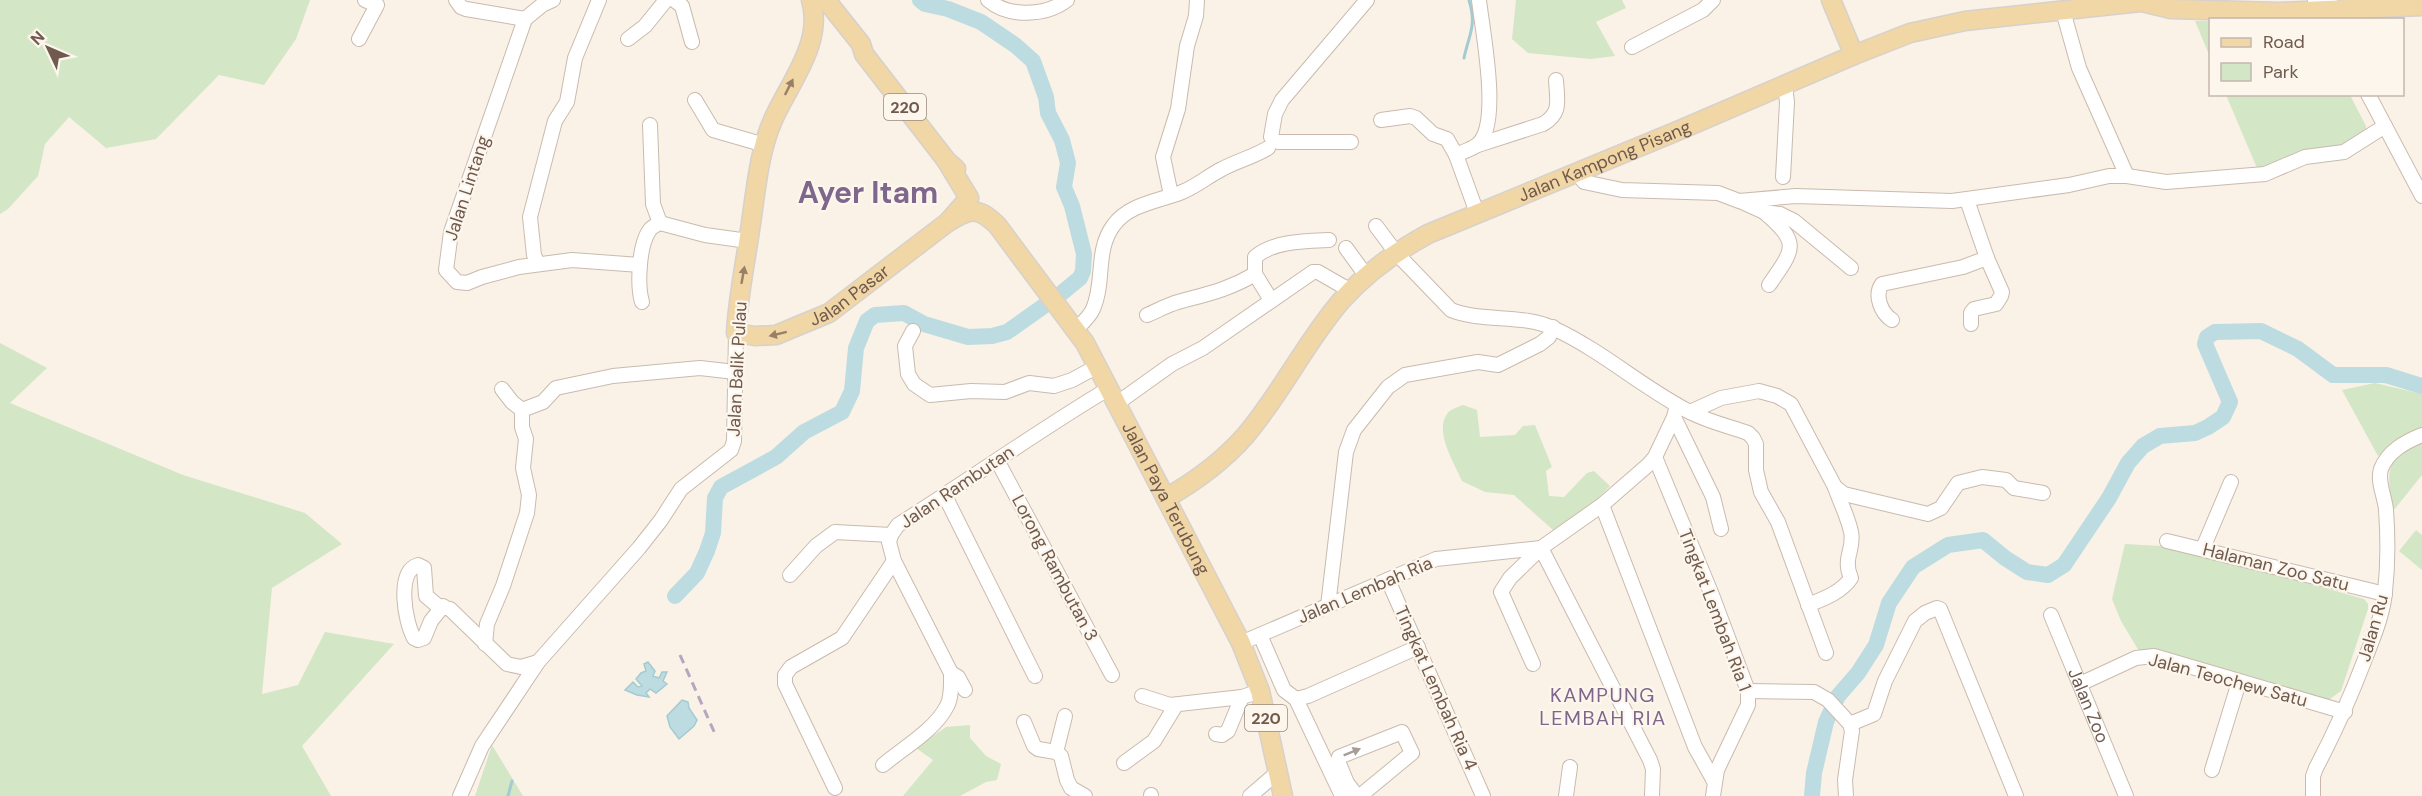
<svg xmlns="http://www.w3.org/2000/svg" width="2422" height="796" font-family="'DM Sans',sans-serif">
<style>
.green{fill:#d3e6c6}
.water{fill:#bddce1;stroke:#a4cad2;stroke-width:1.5}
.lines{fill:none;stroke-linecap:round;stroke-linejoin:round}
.stream{stroke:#a4cad2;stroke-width:3}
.river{stroke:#bddce1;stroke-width:16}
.minor-casing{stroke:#cabaae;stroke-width:16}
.major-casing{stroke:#d7d1cd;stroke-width:21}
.minor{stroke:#fff;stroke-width:14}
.major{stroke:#f1d6a6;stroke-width:18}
.rail{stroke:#b5a6c2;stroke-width:3;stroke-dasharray:9 6;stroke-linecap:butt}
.oneway{fill:#977f68}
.oneway2{fill:#a99c95}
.labels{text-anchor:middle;stroke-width:4.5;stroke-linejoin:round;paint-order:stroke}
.shield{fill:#fdf6ec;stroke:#9a897d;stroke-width:1.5}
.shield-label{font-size:16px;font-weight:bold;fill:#705a4e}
.street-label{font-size:18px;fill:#705a4e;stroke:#fdf6ec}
.neighbourhood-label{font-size:20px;letter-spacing:1.5px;fill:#7f668c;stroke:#fdf6ec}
.town-label{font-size:30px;font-weight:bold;fill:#7f668c;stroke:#fdf6ec}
</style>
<rect width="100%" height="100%" fill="#faf2e6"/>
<g class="green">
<polygon points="0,0 310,0 296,39 264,85 219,75 156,139 106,148 69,117 45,144 38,176 8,209 0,214"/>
<polygon points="1516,0 1622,0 1626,8 1596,22 1615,56 1591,59 1528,53 1512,39"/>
<polygon points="2195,21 2210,21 2210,57"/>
<polygon points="2226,95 2350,95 2366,126 2366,131 2347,146 2308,150 2269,166 2257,168"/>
<polygon points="0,343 47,368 10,403 183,475 305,513 342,544 272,588 262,694 298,685 325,632 394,644 302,746 331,796 0,796"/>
<polygon points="2375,383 2422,394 2422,428 2394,441 2378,456 2342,390"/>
<path d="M1463,405L1477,410L1480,437L1515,435L1523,426L1535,425L1552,467L1546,471L1549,496L1564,497L1587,473L1594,471L1610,486L1597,499L1553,530L1514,495L1485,492L1462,481C1455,464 1434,432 1447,414C1450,409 1458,407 1463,405Z"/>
<path d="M2422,441V475L2393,511C2390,494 2383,464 2401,452C2407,448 2415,445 2422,441Z"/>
<polygon points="2416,530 2422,535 2422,570 2399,551"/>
<polygon points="2125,544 2178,547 2364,599 2368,604 2368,609 2341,691 2330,699 2325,699 2157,652 2139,651 2121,621 2112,599"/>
<polygon points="970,725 970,738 986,756 1001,764 997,780 986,782 960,796 903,796 933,760 916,748 946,727"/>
<polygon points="492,745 523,796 475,796"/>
</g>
<g class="water">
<polygon points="648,662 655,671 653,676 659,678 662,672 667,672 663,681 667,684 656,693 650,689 646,693 649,697 637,695 625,690 633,682 638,687 642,686 636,679 641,673 646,671 644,664"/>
<polygon points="682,700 688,702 689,708 697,720 694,726 679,739 670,727 667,716"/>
</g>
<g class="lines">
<g class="stream">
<path d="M1464,58C1469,34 1477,26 1469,0"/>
<polyline points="508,796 512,781"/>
</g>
<g class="river">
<polyline points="675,596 697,573 707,551 713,533 715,498 721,487 776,457 804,432 842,412 852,391 856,348 867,321 875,315 904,313 924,324 968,337 992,336 1007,332 1058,296 1080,278 1083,271 1084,254 1072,206 1064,187 1068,163 1062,140 1048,113 1046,97 1033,61 1015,45 981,22 948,9 925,4 920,0"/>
<polyline points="1812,796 1814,773 1826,722 1838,696 1858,673 1876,645 1889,603 1913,567 1948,545 1983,540 2005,558 2027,572 2048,575 2064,565 2109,498 2128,463 2143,446 2160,436 2195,433 2208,427 2223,417 2230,402 2205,344 2207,337 2215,332 2261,331 2298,349 2333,375 2386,375 2422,386"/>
</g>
<defs>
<g id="minor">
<polyline points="456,0 461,7 466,9 525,19"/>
<polyline points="553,0 542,5 525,19 451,232 446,270 457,282 467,283 482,277 519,267 572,260 640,265"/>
<polyline points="674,0 682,6 692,42"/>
<path d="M988,0C1009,18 1046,16 1067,0"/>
<polyline points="2315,0 2324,20"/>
<polyline points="2329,0 2337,20"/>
<polyline points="2063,11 2079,68 2127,176"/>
<polyline points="359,39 377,5 365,0"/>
<polyline points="628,39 645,26 666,0"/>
<polyline points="1632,47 1703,10 1713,0"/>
<polyline points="2368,94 2422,196"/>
<polyline points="695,100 713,130 765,145"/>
<polyline points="1381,120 1410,116 1416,118 1433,134 1447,139 1456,155 1477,213"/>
<polyline points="650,125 653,204 660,223"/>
<polyline points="1271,137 1275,114 1282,100 1367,0"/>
<polyline points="1278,142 1351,142"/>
<path d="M1478,145L1543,124C1562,113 1557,100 1556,80"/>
<path d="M1456,155C1462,152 1472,149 1477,145C1502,126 1482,29 1479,0"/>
<polyline points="1577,172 1584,182 1622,190 1718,193 1739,201 1796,196 1952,201 2069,185 2109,176 2127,176 2166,182 2265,174 2305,157 2344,152 2385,126"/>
<polyline points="1783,177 1787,102 1785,85"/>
<polyline points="1171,195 1163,157 1178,109 1187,46 1196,16 1197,0"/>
<polyline points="1967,200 1987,258 2002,292 2001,296 1996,304 1974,309 1971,313 1971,324"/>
<polyline points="1742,202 1764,212 1780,214 1794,221 1851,268"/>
<path d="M1764,212C1800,243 1795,248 1769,285"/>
<path d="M1376,226L1397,254L1451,310C1484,323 1523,313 1555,329C1602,351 1642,387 1688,411C1706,421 1728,426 1748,433L1753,438L1756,444V470L1761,492L1778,522L1826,653"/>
<polyline points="1346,248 1367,277"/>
<polyline points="538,264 534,255 530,217 555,121 567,102 575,58 599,0"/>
<polyline points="1255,274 1271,300"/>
<path d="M642,302C637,285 639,246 649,231C651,227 656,225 660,223L705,235L748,241"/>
<path d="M1147,315C1157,311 1167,305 1178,302C1207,294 1228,290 1255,274V257C1273,241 1307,241 1329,240"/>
<path d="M1892,320C1881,313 1874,295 1882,284L1963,267L1987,258"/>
<path d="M1075,330C1081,324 1089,318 1093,309C1105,282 1095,251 1113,226C1128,204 1160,201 1182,192C1197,186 1208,176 1222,169C1237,161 1253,157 1268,148"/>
<polyline points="913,331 905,346 908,374 914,384 930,395 971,391 1005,392 1029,383 1054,386 1072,380 1098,366"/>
<polyline points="502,389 512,402 522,410 543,402 556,388 613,376 700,368 735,372"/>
<polyline points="1116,404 1172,364 1203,348 1313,272 1318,272 1351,291"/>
<polyline points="1690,412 1721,398 1759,391 1777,396 1791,404 1835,487 1844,494 1928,514 1941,508 1958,483 1982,477 2006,480 2014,488 2043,493"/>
<polyline points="1674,417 1713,497 1721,529"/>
<polyline points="1655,457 1712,595 1748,691 1748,705 1717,770 1713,796"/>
<polyline points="998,462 1112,675"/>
<polyline points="945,496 1035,676"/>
<polyline points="1602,505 1695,747 1714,781"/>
<polyline points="2167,541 2385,594"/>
<polyline points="2203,548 2231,482"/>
<polyline points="790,575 816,546 835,532 891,535"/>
<polyline points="1388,580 1483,796"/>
<path d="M1808,605C1823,599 1842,592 1851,578C1842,558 1855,549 1851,532C1848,517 1840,502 1835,487"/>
<path d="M443,606L431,621L424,638L418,640L414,638C405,622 396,572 418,565L424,568L426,596L438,606L450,609L507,664L521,667L538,662"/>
<polyline points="1328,606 1346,452 1354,430 1388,387 1405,375 1478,362 1498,365 1540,344 1549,337 1553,327"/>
<path id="s1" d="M2051,615L2126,796"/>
<polyline points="1260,635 1284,690 1296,699 1342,796"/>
<polyline points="1241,643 1436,559 1541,548 1602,505 1648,465 1655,457 1674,417 1677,405"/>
<polyline points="485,644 487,624 503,586 527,513 529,495 523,468 526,439 522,427 522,410"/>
<polyline points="1533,664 1501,592 1510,578 1541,548 1650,760 1653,769 1652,796"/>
<polyline points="2080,684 2136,658 2154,656 2345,712"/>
<path d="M965,690L958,677L951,673L894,561L889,542L891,535L898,525C968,481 1036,432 1108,389"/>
<polyline points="1748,691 1814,692 1828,700 1850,724 1852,731 1845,780 1846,796"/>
<polyline points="1142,696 1170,705 1242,697"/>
<polyline points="1296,699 1308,696 1418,647"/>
<polyline points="1024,722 1034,746 1038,749 1056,752 1061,756 1067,780 1071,788 1085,796"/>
<polyline points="1850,724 1874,714 1885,681 1915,621 1925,613 1937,608 1940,609 2016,796"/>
<polyline points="1216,734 1222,735 1228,731 1242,697 1260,691"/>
<polyline points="1056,752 1065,716"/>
<polyline points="1124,763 1154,741 1176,705"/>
<path d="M883,765C903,748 935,730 947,706C952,697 951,683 951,673"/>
<polyline points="2212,770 2239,682"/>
<polyline points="835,788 785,684 785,675 791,667 842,638 894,561"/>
<polyline points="1151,795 1151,796"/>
<polyline points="460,796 482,746 538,662 639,548 661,520 681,489 731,450 734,441 736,333"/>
<polyline points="1250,796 1278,772"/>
<polyline points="1357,796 1347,783 1338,761 1339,757 1402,732 1412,753 1360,796"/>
<polyline points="1566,796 1570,767"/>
<path d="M2313,796V776L2316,768C2335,732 2351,696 2365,659C2373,638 2383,615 2385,592C2388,565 2388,537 2386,510C2385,497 2377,482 2381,469C2388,451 2405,442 2422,435"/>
</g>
<g id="major">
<path id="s2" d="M811,0C824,43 789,83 773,120C759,151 756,190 751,223C746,260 738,296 736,333L755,336L776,335L829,313L948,222L969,198L946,160"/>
<polyline points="826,0 861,44 864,54 946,160 956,169"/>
<polyline points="1831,0 1854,55"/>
<polyline points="2146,3 2171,9 2279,12 2422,6"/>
<path id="s3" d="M948,222C971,208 978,207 997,225L1085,343L1241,643L1260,691L1283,796"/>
<path id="s4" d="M1166,498C1196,481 1222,462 1245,436C1281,394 1305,343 1341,301C1365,274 1397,251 1428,234L1675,132L1854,55L1910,33L1965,21L2159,0"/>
</g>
</defs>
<use href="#minor" class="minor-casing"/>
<use href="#major" class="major-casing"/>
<use href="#minor" class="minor"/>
<use href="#major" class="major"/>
<polyline class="rail" points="680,655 716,736"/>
</g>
<defs><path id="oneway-solid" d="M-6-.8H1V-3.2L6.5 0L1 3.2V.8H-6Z" transform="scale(1.5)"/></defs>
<g class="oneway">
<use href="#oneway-solid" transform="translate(789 87) rotate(-63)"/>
<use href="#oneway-solid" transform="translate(743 275) rotate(-80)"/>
<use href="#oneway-solid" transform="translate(778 334) rotate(166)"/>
</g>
<use class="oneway2" href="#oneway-solid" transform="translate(1352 752) rotate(-22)"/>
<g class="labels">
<g class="shield">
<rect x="884" y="94" width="42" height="26" rx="4.5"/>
<rect x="1245" y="705" width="42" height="26" rx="4.5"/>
</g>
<g class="shield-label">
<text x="905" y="113">220</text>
<text x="1266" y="724">220</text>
</g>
<g class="street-label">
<text dy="6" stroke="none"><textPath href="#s4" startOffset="568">Jalan Kampong Pisang</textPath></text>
<text transform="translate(467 188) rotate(-72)" y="6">Jalan Lintang</text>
<text dy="6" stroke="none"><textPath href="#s2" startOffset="470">Jalan Pasar</textPath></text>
<text transform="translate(737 369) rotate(-87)" y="6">Jalan Balik Pulau</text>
<text transform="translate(957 487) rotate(-34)" y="6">Jalan Rambutan</text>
<text dy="6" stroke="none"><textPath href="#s3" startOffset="378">Jalan Paya Terubung</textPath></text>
<text transform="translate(2276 567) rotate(14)" y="6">Halaman Zoo Satu</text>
<text transform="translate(1055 568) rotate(62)" y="6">Lorong Rambutan 3</text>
<text transform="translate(1365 590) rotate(-23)" y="6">Jalan Lembah Ria</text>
<text transform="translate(1715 610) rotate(69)" y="6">Tingkat Lembah Ria 1</text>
<text transform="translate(2373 628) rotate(-74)" y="6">Jalan Ru</text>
<text transform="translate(2228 680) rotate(15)" y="6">Jalan Teochew Satu</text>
<text transform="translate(1436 688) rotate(66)" y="6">Tingkat Lembah Ria 4</text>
<text dy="6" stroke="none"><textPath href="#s1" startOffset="98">Jalan Zoo</textPath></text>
</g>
<g class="neighbourhood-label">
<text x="1603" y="702">KAMPUNG<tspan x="1603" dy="23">LEMBAH RIA</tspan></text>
</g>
<g class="town-label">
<text x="868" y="203">Ayer Itam</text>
</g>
</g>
<rect x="2209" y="18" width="195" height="78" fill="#fdf6ec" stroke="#c5b8ad" stroke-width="1.5"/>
<rect x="2221" y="38" width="30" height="9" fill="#f1d6a6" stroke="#c5b8ad" stroke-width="1.5"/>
<text x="2263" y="48" font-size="18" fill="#705a4e">Road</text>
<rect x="2221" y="63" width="30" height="18" fill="#d3e6c6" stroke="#c5b8ad" stroke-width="1.5"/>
<text x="2263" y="78" font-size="18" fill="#705a4e">Park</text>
<g transform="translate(48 48) rotate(314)" stroke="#fdf6ec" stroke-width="4.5" paint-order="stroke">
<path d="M0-4.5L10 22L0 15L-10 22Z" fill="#705a4e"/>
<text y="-9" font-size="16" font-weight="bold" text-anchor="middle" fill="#705a4e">N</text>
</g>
</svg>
